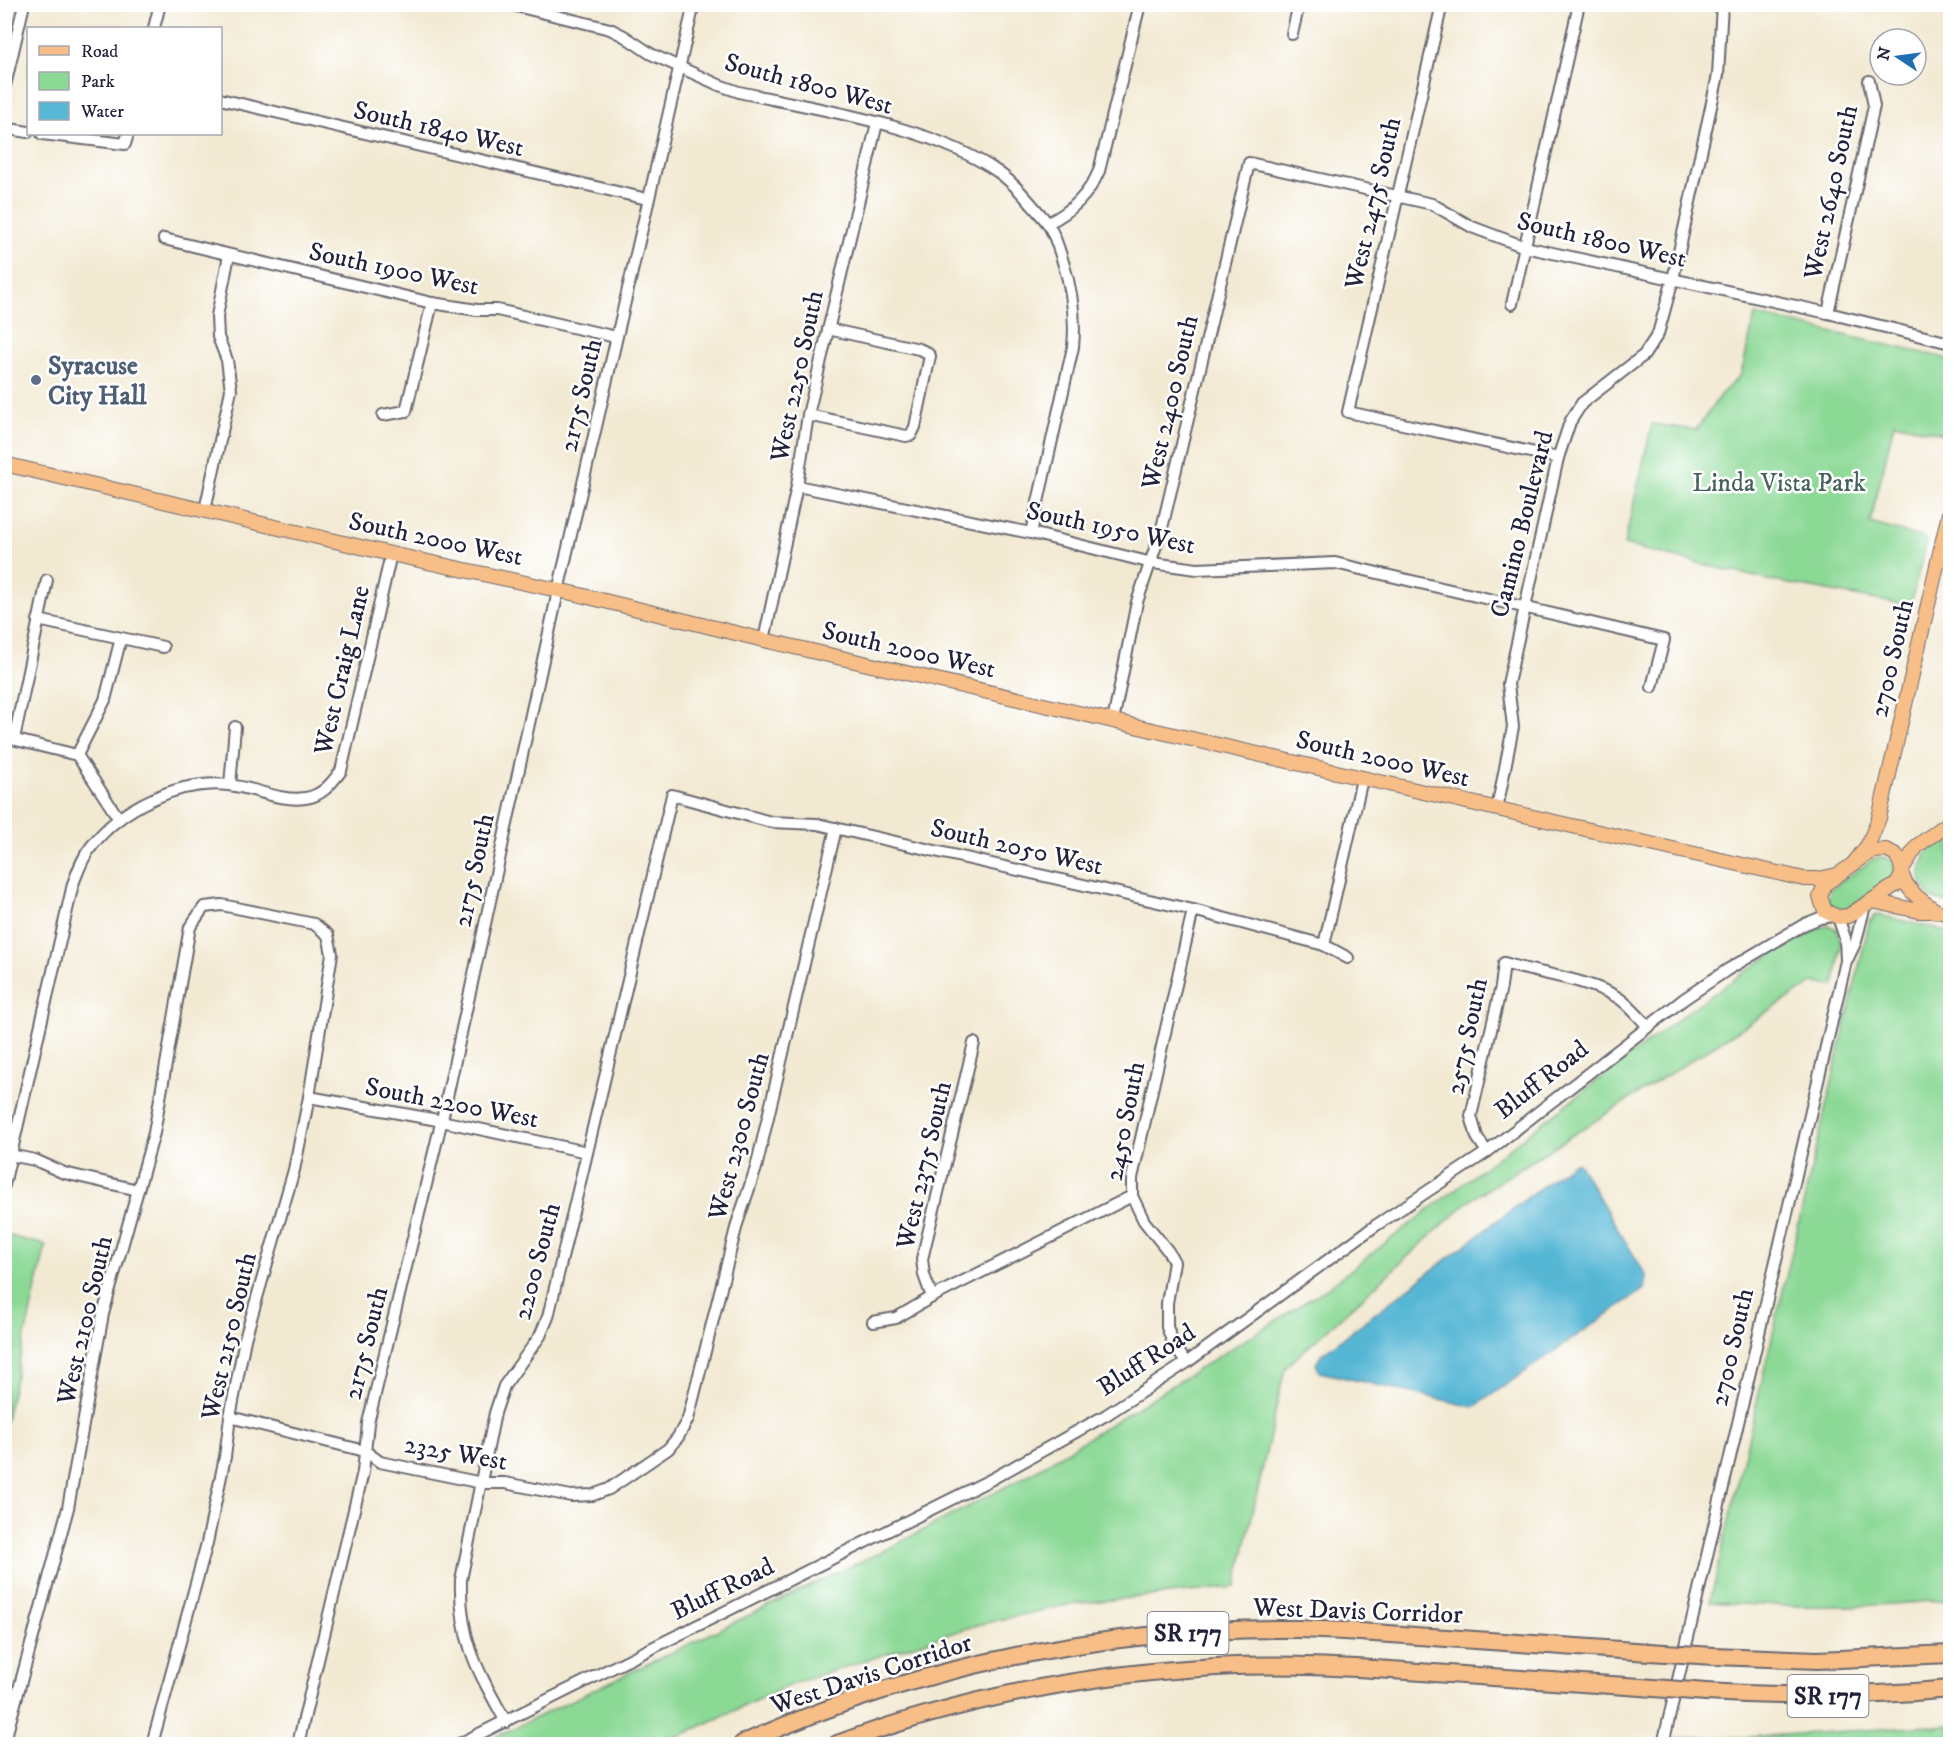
<svg xmlns="http://www.w3.org/2000/svg" width="1955" height="1749" font-family="'IM FELL DW Pica',serif">
<style>
.green{fill:#8cd996;stroke:#577e68;stroke-width:1.5}
.water{fill:#57b7d5;stroke:#3c6c88;stroke-width:1.5}
.lines{fill:none;stroke-linecap:round;stroke-linejoin:round}
.minor-casing{stroke:#6b6870;stroke-width:14}
.major-casing{stroke:#6b6870;stroke-width:16}
.highway-casing{stroke:#6b6870;stroke-width:20}
.minor{stroke:#fff;stroke-width:10}
.major{stroke:#f7be87;stroke-width:14}
.highway{stroke:#f7be87;stroke-width:16}
.highway-bridge-casing{stroke:#6b6870;stroke-width:20;stroke-linecap:butt}
.highway-bridge{stroke:#f7be87;stroke-width:16}
.service-dot{fill:#5c6f8a;stroke:#fff;stroke-width:2}
.labels{text-anchor:middle;stroke-width:5;stroke-linejoin:round;paint-order:stroke}
.shield{fill:#fff;stroke:#646476;stroke-width:1.5}
.shield-label{font-size:24px;font-weight:bold;fill:#22223b}
.street-label{font-size:26px;fill:#22223b;stroke:#fff}
.service-label{font-size:26px;font-weight:bold;fill:#4e5e75;stroke:#fff;text-anchor:start}
.park-label{font-size:26px;fill:#47625b;stroke:#fff}
</style>
<rect width="100%" height="100%" fill="#fff"/>
<filter id="ink" filterUnits="userSpaceOnUse"><feTurbulence type="fractalNoise" baseFrequency=".0167" numOctaves="2"/><feDisplacementMap in="SourceGraphic" scale="12" xChannelSelector="R" yChannelSelector="G"/><feConvolveMatrix kernelMatrix="1 2 1 2 8 2 1 2 1" color-interpolation-filters="sRGB"/></filter>
<filter id="wash" filterUnits="userSpaceOnUse"><feTurbulence type="fractalNoise" baseFrequency=".008" numOctaves="4" result="noise"/><feDisplacementMap in="SourceGraphic" scale="24" xChannelSelector="R" yChannelSelector="G"/><feGaussianBlur stdDeviation="1.35" result="paint"/><feColorMatrix in="noise" values="0 0 0 0 0 0 0 0 0 0 0 0 0 0 0 0 0 1.4 0 .05"/><feComposite in="paint" operator="in"/></filter>
<g filter="url(#wash)">
<rect width="100%" height="100%" fill="#f2e9d2"/>
<g class="green">
<polygon points="1755,315 1950,359 1950,426 1949,435 1894,423 1870,523 1927,539 1910,606 1768,580 1624,545 1652,424 1696,430 1721,394 1741,375"/>
<path d="M1950,834V904L1931,898C1922,883 1914,875 1926,859L1924,855Z"/>
<path d="M1883,857C1895,860 1899,872 1890,881L1847,909C1838,912 1831,909 1828,899L1831,889L1875,858Z"/>
<path d="M1879,915L1950,932V1599C1871,1608 1790,1608 1710,1602L1869,923L1874,916Z"/>
<polygon points="1827,925 1837,929 1841,945 1834,986 1813,983 1470,1200 1285,1368 1236,1587 1071,1604 977,1625 792,1684 662,1744 481,1744 895,1545 1032,1473 1323,1291 1691,1009 1763,960 1819,928"/>
<polygon points="5,1235 46,1245 5,1423 5,1373 9,1356 11,1317 5,1265"/>
<polygon points="1950,1725 1950,1744 1673,1744 1674,1738 1748,1737"/>
</g>
<polygon class="water" points="1573,1163 1578,1163 1647,1277 1644,1289 1474,1407 1320,1372 1316,1364 1322,1354"/>
</g>
<g filter="url(#ink)">
<g class="lines">
<defs>
<g id="minor">
<path d="M508,4L610,29L624,36L651,54L719,85L739,92C819,110 930,125 998,172C1011,181 1023,194 1033,206C1038,212 1044,218 1048,224C1055,235 1059,249 1063,262C1072,290 1076,317 1073,347L1031,533"/>
<polyline points="1442,4 1348,412 1558,458"/>
<polyline points="154,28 160,4"/>
<polyline points="1292,34 1299,4"/>
<polyline points="4,90 24,4"/>
<polyline points="220,99 647,199"/>
<polyline points="4,128 28,132"/>
<polyline points="42,134 125,144 128,134"/>
<path d="M1048,223C1071,212 1089,194 1099,171L1140,4"/>
<polyline points="164,239 432,303 477,310 497,310 616,337"/>
<polyline points="1512,304 1579,4"/>
<polyline points="1828,313 1874,106 1869,81"/>
<polyline points="383,415 406,411 432,303"/>
<polyline points="808,415 906,436 911,435 915,427 930,356 926,352 919,349 828,329"/>
<polyline points="797,486 1031,533 1152,563 1197,569 1335,563 1664,640 1652,687"/>
<polyline points="205,510 231,390 227,360 218,337 217,316 229,255"/>
<polyline points="38,620 163,647"/>
<polyline points="764,640 797,486 808,415 877,123"/>
<polyline points="1113,721 1137,602 1162,528 1249,163 1432,204 1472,227 1525,247 1828,313 1950,343"/>
<polyline points="4,737 77,755"/>
<polyline points="14,739 47,580"/>
<polyline points="77,755 105,700 121,638"/>
<polyline points="77,755 119,819"/>
<polyline points="230,785 235,727"/>
<polyline points="1497,809 1513,727 1508,684 1558,458 1570,422 1582,403 1644,355 1658,334 1673,279 1718,75 1722,4"/>
<polyline points="1324,945 1362,779"/>
<polyline points="1848,958 1856,941 1865,905"/>
<polyline points="309,1097 432,1119 587,1152"/>
<path d="M1487,1152L1477,1137L1471,1116L1501,987L1504,963C1538,974 1588,979 1617,997C1629,1004 1638,1017 1648,1026"/>
<polyline points="5,1154 35,1160 64,1173 138,1190"/>
<path d="M4,1185L73,884C78,871 82,858 91,847C121,807 179,780 228,785C253,787 280,802 305,798C322,796 331,784 341,771L391,554"/>
<polyline points="932,1297 924,1275 922,1259 974,1043"/>
<polyline points="873,1322 896,1318 932,1297 1132,1196"/>
<polyline points="1186,1363 1173,1343 1167,1327 1167,1303 1174,1262 1168,1251 1144,1221 1132,1196 1132,1178 1193,910"/>
<polyline points="230,1417 365,1451 380,1462 482,1483 505,1483 571,1496 593,1495 609,1489 668,1449 678,1437 688,1419 737,1224 756,1168 836,828"/>
<path d="M506,1722C478,1671 459,1640 461,1580L495,1413L504,1386L540,1336L548,1317L672,795L771,822L817,824L1193,910L1324,945L1348,958"/>
<polyline points="4,1744 68,1508 103,1314 154,1133 190,927 204,907 222,905 314,924 328,935 332,954 309,1097 294,1170 245,1339 230,1417 225,1457 207,1543 152,1744"/>
<polyline points="298,1744 363,1472 368,1423 443,1115 561,578 694,4"/>
<polyline points="459,1744 992,1479 1106,1415 1186,1363 1375,1226 1487,1152 1684,999 1727,970 1805,924 1820,918 1833,916"/>
<polyline points="1663,1744 1846,961 1845,938 1838,917"/>
</g>
<g id="major">
<polyline points="4,464 391,554 576,594 764,640 1113,721 1804,879 1819,879 1837,875"/>
<polygon points="1886,850 1896,855 1901,864 1902,875 1897,884 1848,916 1838,917 1825,911 1820,897 1825,884 1869,853 1874,851"/>
<polyline points="1854,863 1868,845 1879,818 1950,509"/>
<polyline points="1902,869 1917,846 1950,822"/>
<path d="M1902,875C1908,892 1921,900 1936,911"/>
<polyline points="1872,901 1919,911 1936,911 1950,914"/>
</g>
<g id="highway">
<polyline points="1714,1656 1818,1660 1950,1654"/>
<path d="M1706,1692C1788,1697 1869,1697 1950,1689"/>
<path d="M742,1744C914,1666 1108,1627 1297,1629C1342,1630 1387,1634 1432,1637C1504,1642 1577,1647 1649,1652"/>
<path d="M837,1744C958,1699 1087,1674 1216,1667C1289,1663 1361,1668 1434,1673C1503,1678 1572,1682 1641,1687"/>
</g>
</defs>
<use href="#minor" class="minor-casing"/>
<use href="#major" class="major-casing"/>
<use href="#highway" class="highway-casing"/>
<use href="#minor" class="minor"/>
<use href="#major" class="major"/>
<use href="#highway" class="highway"/>
<defs>
<g id="highway-bridge">
<polyline points="1649,1652 1714,1656"/>
<polyline points="1641,1687 1706,1692"/>
</g>
</defs>
<use href="#highway-bridge" class="highway-bridge-casing"/>
<use href="#highway-bridge" class="highway-bridge"/>
</g>
</g>
<circle class="service-dot" cx="36" cy="380" r="6"/>
<g class="labels">
<g class="shield">
<rect x="1147.5" y="1612" width="81" height="42" rx="4.5"/>
<rect x="1787.5" y="1675" width="81" height="42" rx="4.5"/>
</g>
<g class="shield-label">
<text x="1188" y="1641">SR 177</text>
<text x="1828" y="1704">SR 177</text>
</g>
<g class="street-label">
<text transform="translate(809 83) rotate(15)" y="9">South 1800 West</text>
<text transform="translate(439 128) rotate(13)" y="9">South 1840 West</text>
<text transform="translate(1830 192) rotate(-78)" y="9">West 2640 South</text>
<text transform="translate(1372 203) rotate(-77)" y="9">West 2475 South</text>
<text transform="translate(1602 239) rotate(13)" y="9">South 1800 West</text>
<text transform="translate(394 268) rotate(12)" y="9">South 1900 West</text>
<text transform="translate(796 376) rotate(-78)" y="9">West 2250 South</text>
<text transform="translate(580 395) rotate(-77)" y="9">2175 South</text>
<text transform="translate(1169 402) rotate(-77)" y="9">West 2400 South</text>
<text transform="translate(1521 524) rotate(-76)" y="9">Camino Boulevard</text>
<text transform="translate(1111 527) rotate(12)" y="9">South 1950 West</text>
<text transform="translate(436 538) rotate(12)" y="9">South 2000 West</text>
<text transform="translate(909 649) rotate(13)" y="9">South 2000 West</text>
<text transform="translate(1891 658) rotate(-77)" y="9">2700 South</text>
<text transform="translate(341 670) rotate(-77)" y="9">West Craig Lane</text>
<text transform="translate(1383 758) rotate(13)" y="9">South 2000 West</text>
<text transform="translate(1017 846) rotate(13)" y="9">South 2050 West</text>
<text transform="translate(473 870) rotate(-78)" y="9">2175 South</text>
<text transform="translate(1466 1036) rotate(-78)" y="9">2575 South</text>
<text transform="translate(1541 1079) rotate(-38)" y="9">Bluff Road</text>
<text transform="translate(452 1102) rotate(11)" y="9">South 2200 West</text>
<text transform="translate(1124 1121) rotate(-79)" y="9">2450 South</text>
<text transform="translate(738 1136) rotate(-75)" y="9">West 2300 South</text>
<text transform="translate(923 1165) rotate(-77)" y="9">West 2375 South</text>
<text transform="translate(536 1261) rotate(-75)" y="9">2200 South</text>
<text transform="translate(84 1320) rotate(-77)" y="9">West 2100 South</text>
<text transform="translate(228 1336) rotate(-77)" y="9">West 2150 South</text>
<text transform="translate(365 1343) rotate(-76)" y="9">2175 South</text>
<text transform="translate(1731 1347) rotate(-77)" y="9">2700 South</text>
<text transform="translate(1146 1359) rotate(-33)" y="9">Bluff Road</text>
<text transform="translate(456 1452) rotate(10)" y="9">2325 West</text>
<text transform="translate(722 1588) rotate(-26)" y="9">Bluff Road</text>
<text transform="translate(1358 1610) rotate(2)" y="9">West Davis Corridor</text>
<text transform="translate(871 1673) rotate(-18)" y="9">West Davis Corridor</text>
</g>
<g class="service-label">
<text x="48" y="374">Syracuse<tspan x="48" dy="30">City Hall</tspan></text>
</g>
<g class="park-label">
<text x="1779" y="491">Linda Vista Park</text>
</g>
</g>
<rect width="1955" height="1749" fill="none" stroke="#fff" stroke-width="24"/>
<rect x="27" y="27" width="195" height="108" fill="#ffffff" stroke="#a7a7b1" stroke-width="1.5"/>
<rect x="39" y="46" width="30" height="9" fill="#f7be87" stroke="#a7a7b1" stroke-width="1.5"/>
<text x="81" y="57" font-size="18" fill="#22223b">Road</text>
<rect x="39" y="72" width="30" height="18" fill="#8cd996" stroke="#a7a7b1" stroke-width="1.5"/>
<text x="81" y="87" font-size="18" fill="#22223b">Park</text>
<rect x="39" y="102" width="30" height="18" fill="#57b7d5" stroke="#a7a7b1" stroke-width="1.5"/>
<text x="81" y="117" font-size="18" fill="#22223b">Water</text>
<g transform="translate(1898 57) rotate(283)"><circle r="28" fill="#ffffff" stroke="#a7a7b1" stroke-width="1.5"/>
<path d="M0-4.5L10 22L0 15L-10 22Z" fill="#1f6fb2"/>
<text y="-9" font-size="16" font-weight="bold" text-anchor="middle" fill="#22223b">N</text>
</g>
</svg>
